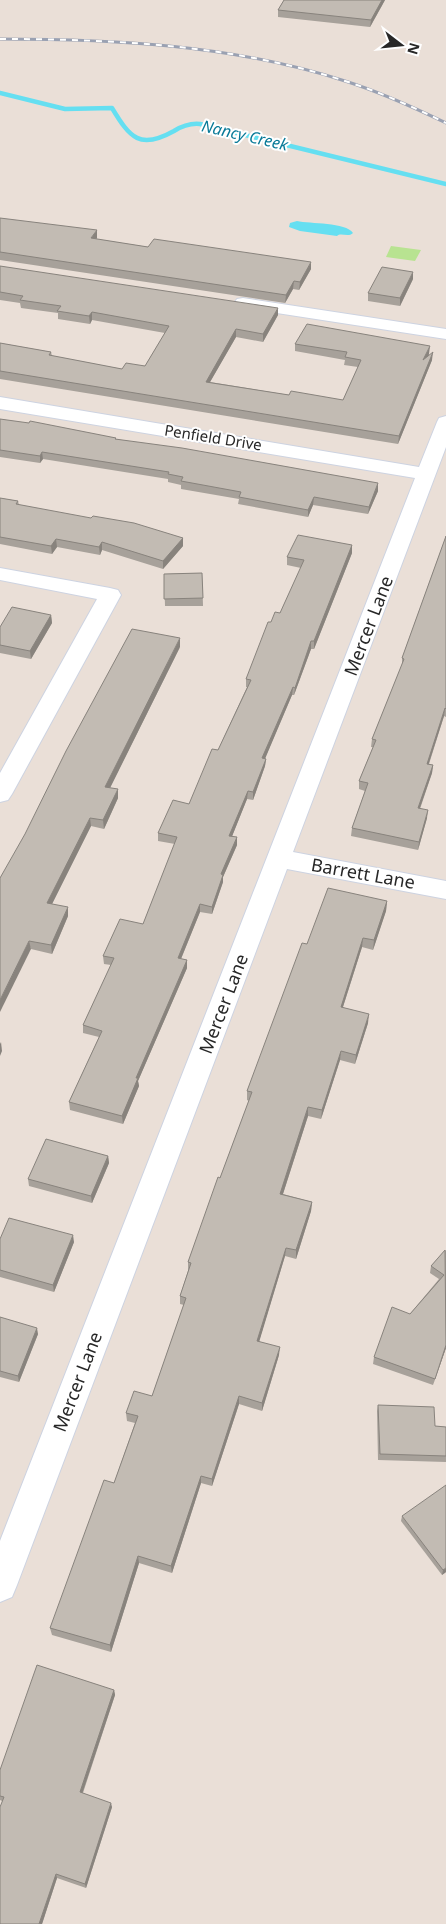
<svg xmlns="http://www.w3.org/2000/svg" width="446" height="1924" font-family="'Noto Sans',sans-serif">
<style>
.green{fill:#b8e391}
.water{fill:#65dff1}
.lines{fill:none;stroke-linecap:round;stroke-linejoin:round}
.stream{stroke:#65dff1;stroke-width:4.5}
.street-casing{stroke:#cdd3e1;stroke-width:2}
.street{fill:#fff;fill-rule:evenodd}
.rail-casing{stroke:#9aa1b2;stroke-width:3}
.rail{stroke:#fff;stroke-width:2;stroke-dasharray:6;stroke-linecap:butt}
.wall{fill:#a7a19a}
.shaded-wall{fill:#88837d}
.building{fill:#c2bbb3;stroke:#88837d}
.labels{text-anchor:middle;stroke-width:4;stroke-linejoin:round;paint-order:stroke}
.far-street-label{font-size:15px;fill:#272727;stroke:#fff}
.far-water-label{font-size:16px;font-style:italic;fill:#097a98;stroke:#fff}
.street-label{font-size:18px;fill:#272727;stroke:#fff}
</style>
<rect width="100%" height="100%" fill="#eadfd7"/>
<polygon class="green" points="391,246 421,250 415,261 386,257"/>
<path class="water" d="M297,221C310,224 346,222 353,233C348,238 341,232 337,236L300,231L289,227L290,223Z"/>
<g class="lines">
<path class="stream" d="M0,93L65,109L112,108C130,138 140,150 174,131C182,126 190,123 200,124L446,184"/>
<defs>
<g id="street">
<polygon points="243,298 446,329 446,339 237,307 234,303 237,299"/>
<polygon points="0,397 419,467 437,422 439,418 446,416 446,447 293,852 446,881 446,899 287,869 17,1585 12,1597 0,1602 0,1541 415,478 0,409"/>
<polygon points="0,568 110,588 118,590 121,595 12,794 8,800 0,802 0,773 97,599 0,580"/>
</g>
</defs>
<use href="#street" class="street-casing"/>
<use href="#street" class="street"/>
<defs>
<path id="rail" d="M0,39C115,39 234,45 345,81C380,92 413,107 446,123"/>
</defs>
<use href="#rail" class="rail-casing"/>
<use href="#rail" class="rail"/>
</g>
<g class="wall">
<polygon points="284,0 385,0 370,27 278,17 278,10"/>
<polygon points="0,218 97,238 96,239 148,247 311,269 299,290 293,289 285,303 0,260"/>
<polygon points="0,266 278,315 263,342 236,337 210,382 289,395 343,400 358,367 344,365 345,360 295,351 295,344 429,354 428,356 432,360 398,444 0,379 0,343 51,352 52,356 122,369 145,366 165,333 92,320 90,324 58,319 58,313 21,308 20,303 0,300"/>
<polygon points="413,279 400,306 368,301 368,293"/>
<polygon points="0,419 116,438 116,439 378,491 368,514 313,505 308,517 238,504 239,499 181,489 181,485 168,482 168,479 43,459 40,463 0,457"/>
<polygon points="0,498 18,501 19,505 183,538 183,546 163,569 102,550 100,555 57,547 52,554 0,544"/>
<polygon points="446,536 446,717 444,716 429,764 433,765 432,773 420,809 427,818 418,850 351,836 352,828 365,791 359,789 359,781 373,747 371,747 372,739 402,665 402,658"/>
<polygon points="352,545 352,553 314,649 311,649 294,695 292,695 265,758 266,759 265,766 253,800 247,799 232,836 237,845 223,877 223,882 212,914 200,912 181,959 187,960 187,968 138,1081 139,1086 123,1124 70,1110 69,1102 99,1037 83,1033 83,1025 111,965 104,964 103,956 143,924 175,844 158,841 158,833 189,804 218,750 247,687 246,687 246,679 271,622 280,613 301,568 287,565 287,557"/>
<polygon points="202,573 203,606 165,606 164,574"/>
<polygon points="51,615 52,623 31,659 0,653 0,627"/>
<polygon points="180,647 110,788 118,798 104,829 91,826 52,904 68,916 52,954 31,949 0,878"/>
<polygon points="387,901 386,911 373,950 362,947 343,1007 368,1023 355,1064 340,1060 321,1119 308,1116 283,1194 312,1202 311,1211 296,1259 285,1256 259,1341 279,1355 262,1411 239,1404 212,1486 201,1483 172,1573 139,1563 111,1652 52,1635 50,1628 114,1483 135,1423 127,1421 126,1413 152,1396 184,1305 180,1304 180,1296 188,1271 188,1262 220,1178 249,1101 247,1100 247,1091 307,944"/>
<polygon points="108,1156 109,1163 92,1203 29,1186 28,1179"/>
<polygon points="0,1239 74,1242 54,1292 0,1277"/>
<polygon points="446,1250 446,1348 433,1385 373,1364 374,1357 439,1279 430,1273 431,1266"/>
<polygon points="0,1317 38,1334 19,1382 0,1377"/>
<polygon points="378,1405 435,1426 446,1427 446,1462 378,1460 377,1411"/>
<polygon points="402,1516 446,1572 442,1575 401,1521"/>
<polygon points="114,1690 115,1695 83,1793 112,1807 86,1888 57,1878 42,1924 0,1924 2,1801 0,1800 0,1770"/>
</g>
<g class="shaded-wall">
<polygon points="382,0 385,0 370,27 371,20"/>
<polygon points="97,230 97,238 91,246 91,238"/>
<polygon points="311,262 311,269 299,290 300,282"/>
<polygon points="413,272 413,279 400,306 400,298"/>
<polygon points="294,281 293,289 285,303 286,295"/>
<polygon points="278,308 278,315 263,342 263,334"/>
<polygon points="92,312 92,320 90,324 89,316"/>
<polygon points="236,329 236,337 206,389 206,382"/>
<polygon points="430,346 429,354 423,368 423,360"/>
<polygon points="433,352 432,360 398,444 399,436"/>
<polygon points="42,452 43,459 40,463 40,456"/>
<polygon points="378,483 378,491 368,514 369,507"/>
<polygon points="314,497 313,505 308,517 308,510"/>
<polygon points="183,538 183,546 163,569 163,561"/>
<polygon points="56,539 57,547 52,554 51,546"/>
<polygon points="102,542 102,550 100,555 99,547"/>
<polygon points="352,545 352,553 314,649 314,641"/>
<polygon points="51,615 52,623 31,659 30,651"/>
<polygon points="180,638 180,647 106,796 105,787"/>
<polygon points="311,641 311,649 294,695 295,688"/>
<polygon points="293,687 292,695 262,766 262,758"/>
<polygon points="445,708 444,716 426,772 427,764"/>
<polygon points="266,759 265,766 253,800 253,792"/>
<polygon points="433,765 432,773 417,816 418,808"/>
<polygon points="118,789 118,798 104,829 103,820"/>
<polygon points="248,791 247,799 229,844 229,836"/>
<polygon points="428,810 427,818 418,850 419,842"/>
<polygon points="90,818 91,826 48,912 47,903"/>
<polygon points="237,837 237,845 223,877 223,882 212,914 212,907 221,874"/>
<polygon points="387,901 386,911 373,950 374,940"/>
<polygon points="200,904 200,912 178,966 178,958"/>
<polygon points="68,907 68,916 52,954 51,945"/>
<polygon points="363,938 362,947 340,1016 341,1007"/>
<polygon points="29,941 31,949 0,1012 0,1000"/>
<polygon points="187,960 187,968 138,1081 139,1086 123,1124 122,1116 136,1078"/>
<polygon points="369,1014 368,1023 355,1064 356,1055"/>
<polygon points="1,1042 2,1051 0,1056 0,1044"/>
<polygon points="341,1051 340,1060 321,1119 322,1110"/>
<polygon points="308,1107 308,1116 280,1203 280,1194"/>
<polygon points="108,1156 109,1163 92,1203 91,1196"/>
<polygon points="312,1202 311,1211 296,1259 296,1250"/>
<polygon points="73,1235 74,1242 54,1292 53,1285"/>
<polygon points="286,1248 285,1256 257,1349 257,1341"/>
<polygon points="37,1328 38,1334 19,1382 18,1376"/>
<polygon points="446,1345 446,1348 433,1385 435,1379"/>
<polygon points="280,1347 279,1355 262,1411 262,1403"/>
<polygon points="239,1396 239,1404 212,1486 212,1479"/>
<polygon points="201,1476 201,1483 172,1573 171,1566"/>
<polygon points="138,1556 139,1563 111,1652 110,1645"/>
<polygon points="446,1568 446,1572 442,1575 443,1570"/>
<polygon points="114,1690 115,1695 81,1797 80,1792"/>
<polygon points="111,1803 112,1807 86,1888 85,1884"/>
<polygon points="56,1874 57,1878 42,1924 39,1924"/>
</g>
<g class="building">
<polygon points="284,0 382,0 371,20 278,10"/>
<polygon points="0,218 97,230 91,238 148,247 154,239 311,262 300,282 294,281 286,295 0,252"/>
<polygon points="0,266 278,308 263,334 236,329 206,382 289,395 291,391 343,400 361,360 345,357 347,352 295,344 307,324 430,346 423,360 433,352 399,436 0,371 0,343 51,352 49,355 122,369 126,363 145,366 169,326 92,312 89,316 57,311 61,306 20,300 23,296 0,292"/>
<polygon points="382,267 413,272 400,298 368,293"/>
<polygon points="0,419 29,423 30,421 116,438 115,439 182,448 378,483 369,507 314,497 308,510 239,497 241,492 181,481 183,477 168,474 169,472 42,452 40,456 0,450"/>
<polygon points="0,498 18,501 16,504 91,518 93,516 134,523 183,538 163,561 102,542 99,547 56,539 51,546 0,537"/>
<polygon points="298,535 352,545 314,641 311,641 295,688 293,687 262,758 266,759 253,792 248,791 229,836 237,837 221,874 223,875 212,907 200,904 178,958 187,960 136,1078 138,1078 122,1116 69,1102 102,1031 83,1025 114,958 103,956 120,919 143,924 177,837 158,833 173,800 189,804 212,749 218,750 251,680 246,679 268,622 271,622 275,612 280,613 304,560 287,557"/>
<polygon points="446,536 446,709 445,708 427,764 433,765 418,808 428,810 419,842 352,828 368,783 359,781 376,740 372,739 404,659 402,658"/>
<polygon points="202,573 203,598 164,599 164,574"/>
<polygon points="12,607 51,615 30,651 0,645 0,627"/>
<polygon points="132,629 180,638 105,787 118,789 103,820 90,818 47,903 68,907 51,945 29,941 0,1000 0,878 25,834 66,751"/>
<polygon points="328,888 387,901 374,940 363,938 341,1007 369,1014 356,1055 341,1051 322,1110 308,1107 280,1194 312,1202 296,1250 286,1248 257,1341 280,1347 262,1403 239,1396 212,1479 201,1476 171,1566 138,1556 110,1645 50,1628 104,1480 114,1483 138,1416 126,1413 134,1391 152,1396 186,1298 180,1296 191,1263 188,1262 218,1177 220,1178 252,1092 247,1091 302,943 307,944"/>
<polygon points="46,1139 108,1156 91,1196 28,1179"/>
<polygon points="9,1218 73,1235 53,1285 0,1270 0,1239"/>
<polygon points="445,1250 446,1345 435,1379 374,1357 392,1307 410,1314 444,1275 431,1266"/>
<polygon points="0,1317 37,1328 18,1376 0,1371"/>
<polygon points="378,1405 434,1407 435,1426 446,1427 446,1456 380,1454"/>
<polygon points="446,1485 446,1568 443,1570 402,1516"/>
<polygon points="37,1665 114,1690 80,1792 111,1803 85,1884 56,1874 39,1924 0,1924 0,1807 4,1797 0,1796 0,1770"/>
</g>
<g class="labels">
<g class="far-street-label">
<text transform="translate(213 438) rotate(9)" y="5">Penfield Drive</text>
</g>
<g class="far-water-label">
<text transform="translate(245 135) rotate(13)" y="6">Nancy Creek</text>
</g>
<g class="street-label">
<text transform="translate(369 626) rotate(-69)" y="6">Mercer Lane</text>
<text transform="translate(363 874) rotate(10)" y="6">Barrett Lane</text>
<text transform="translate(224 1004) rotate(-69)" y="6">Mercer Lane</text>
<text transform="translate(78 1382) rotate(-69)" y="6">Mercer Lane</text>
</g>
</g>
<g transform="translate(401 45) rotate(106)" stroke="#ffffff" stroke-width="4" paint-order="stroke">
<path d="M0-4L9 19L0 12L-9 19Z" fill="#272727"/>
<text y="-8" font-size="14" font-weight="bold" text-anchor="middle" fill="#272727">N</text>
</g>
</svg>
